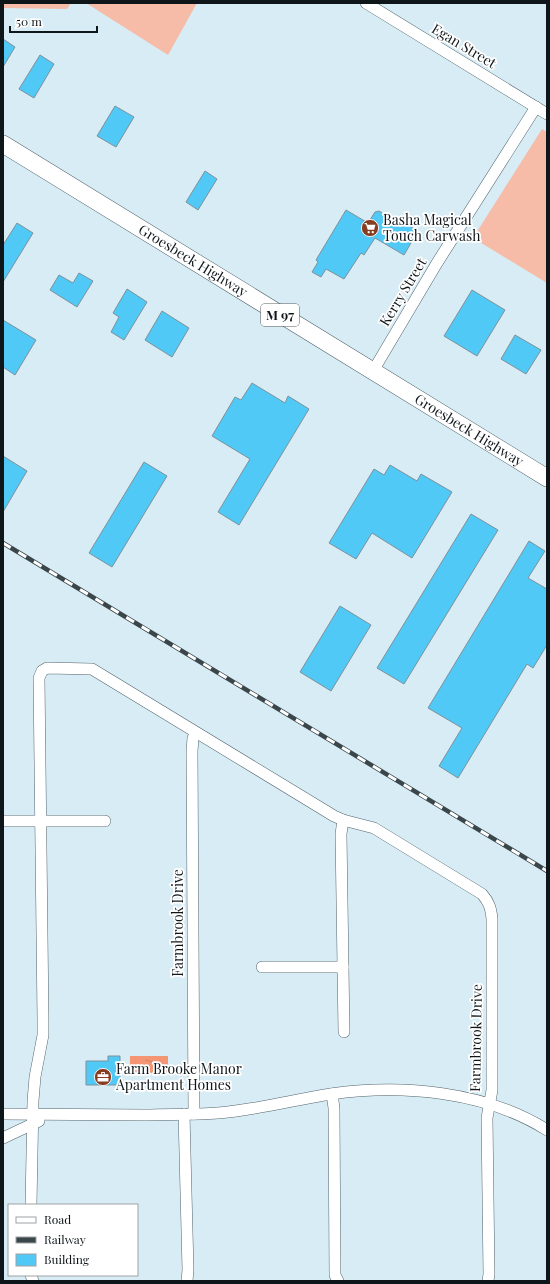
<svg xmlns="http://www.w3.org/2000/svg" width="550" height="1284" font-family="'Playfair Display',serif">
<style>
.grass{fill:#f6bca7}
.water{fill:url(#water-ripples)}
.building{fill:#50c9f6;stroke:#7e919a}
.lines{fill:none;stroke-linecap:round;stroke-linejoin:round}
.street-casing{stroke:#52646c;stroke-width:12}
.primary-casing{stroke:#52646c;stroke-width:18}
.street{stroke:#fff;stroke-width:11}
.primary{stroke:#fff;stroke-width:17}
.rail-casing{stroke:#3b464b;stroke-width:4.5}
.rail{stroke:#fff;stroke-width:3;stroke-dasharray:9;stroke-linecap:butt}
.labels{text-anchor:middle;stroke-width:3.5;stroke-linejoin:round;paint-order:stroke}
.shield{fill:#fff;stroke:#565c5e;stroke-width:1}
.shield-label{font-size:13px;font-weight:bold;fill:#0e1619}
.street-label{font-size:14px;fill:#0e1619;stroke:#fff}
.poi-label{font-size:14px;fill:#0e1619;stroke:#fff;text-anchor:start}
</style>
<defs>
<pattern id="water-ripples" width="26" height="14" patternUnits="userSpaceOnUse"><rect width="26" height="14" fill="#f49673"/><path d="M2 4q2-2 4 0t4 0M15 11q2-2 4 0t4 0" fill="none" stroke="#d08163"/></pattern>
</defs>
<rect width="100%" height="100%" fill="#d7ecf5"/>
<g class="grass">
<polygon points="3,3 71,3 67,9 3,8"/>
<polygon points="86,3 197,3 168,55"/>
<polygon points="542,129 547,132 547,283 473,238"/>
</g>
<rect class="water" x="130" y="1056" width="38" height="17"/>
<g class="building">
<polygon points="3,39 15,47 3,67"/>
<polygon points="40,55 54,64 34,98 19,89"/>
<polygon points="115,106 134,117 116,147 97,136"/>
<polygon points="205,171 217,179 198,210 186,202"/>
<polygon points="346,210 368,223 375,212 379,211 393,219 394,216 418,231 404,255 375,238 364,255 361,253 344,279 326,269 321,277 312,272 318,262 316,260"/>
<polygon points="17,223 33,233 3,282 3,245"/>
<polygon points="79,273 93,281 77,307 50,290 59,275 73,283"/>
<polygon points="127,289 147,302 124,340 111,332 119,317 113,313"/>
<polygon points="472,290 505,310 477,356 444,336"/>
<polygon points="162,311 189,328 172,357 145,340"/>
<polygon points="3,320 36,340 15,375 3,367"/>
<polygon points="515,335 541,350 526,374 501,359"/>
<polygon points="252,383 285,403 288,396 309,409 239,525 218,512 250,459 212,436 235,397 241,400"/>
<polygon points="3,456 27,471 3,512"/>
<polygon points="144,462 167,476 112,567 89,553"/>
<polygon points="390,465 417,481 421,474 452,492 412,558 372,533 356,559 329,543 374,469 384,475"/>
<polygon points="471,514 498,530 404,684 377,668"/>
<polygon points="529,541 545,551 528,578 547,589 547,645 533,668 527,664 458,778 439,766 462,728 428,708"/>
<polygon points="340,606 371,625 331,691 300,672"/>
<polygon points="108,1056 120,1056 120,1085 86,1085 86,1061 108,1061"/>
</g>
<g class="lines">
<defs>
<g id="street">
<polyline points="366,3 547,114"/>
<polyline points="373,371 437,263 536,107"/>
<polyline points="343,820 341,834 344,1032"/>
<polyline points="3,821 105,821"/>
<polyline points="262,967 343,967"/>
<polyline points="332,1094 334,1108 335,1275 338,1281"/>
<path d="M3,1114C50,1114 98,1115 145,1115C169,1114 194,1115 218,1113C256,1110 293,1100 331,1094C402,1084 485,1091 547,1130"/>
<polyline points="184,1114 188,1270 187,1281"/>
<polyline points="194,1114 192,751 193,738 196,733"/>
<polyline points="3,1138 39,1121"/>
<path d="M31,1205L33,1101L35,1077L43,1035V1019L39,678L42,671L47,668L92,669L334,816L343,820L374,828L482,894C489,902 491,908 492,919V1090L487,1118L489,1274L488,1281"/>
<polyline points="31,1275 33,1281"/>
</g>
<g id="primary">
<path id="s1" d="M3,144L547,478"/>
</g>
</defs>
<use href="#street" class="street-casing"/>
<use href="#primary" class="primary-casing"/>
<use href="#street" class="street"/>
<use href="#primary" class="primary"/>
<defs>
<polyline id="rail" points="3,543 547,871"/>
</defs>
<use href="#rail" class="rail-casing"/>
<use href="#rail" class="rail"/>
</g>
<defs>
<symbol id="supermarket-disc" viewBox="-11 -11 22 22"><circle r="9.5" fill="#863d21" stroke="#fff"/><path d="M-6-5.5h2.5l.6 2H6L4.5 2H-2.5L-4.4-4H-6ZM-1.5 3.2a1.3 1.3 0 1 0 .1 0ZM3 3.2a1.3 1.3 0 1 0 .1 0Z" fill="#fff"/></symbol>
<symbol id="office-disc" viewBox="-11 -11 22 22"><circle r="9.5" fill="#863d21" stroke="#fff"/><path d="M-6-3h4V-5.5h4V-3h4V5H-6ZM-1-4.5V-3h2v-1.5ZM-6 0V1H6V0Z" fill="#fff"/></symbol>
</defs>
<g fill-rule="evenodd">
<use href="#supermarket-disc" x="360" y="218" width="20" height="20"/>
<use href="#office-disc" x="93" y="1067" width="20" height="20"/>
</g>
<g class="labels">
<rect class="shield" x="261" y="304" width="38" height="22" rx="3"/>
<g class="shield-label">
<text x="280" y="320">M 97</text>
</g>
<g class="street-label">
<text transform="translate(464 46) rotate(31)" y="5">Egan Street</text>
<text dy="5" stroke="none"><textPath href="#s1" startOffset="223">Groesbeck Highway</textPath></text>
<text transform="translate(403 292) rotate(-59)" y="5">Kerry Street</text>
<text dy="5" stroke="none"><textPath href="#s1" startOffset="547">Groesbeck Highway</textPath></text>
<text transform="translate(178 923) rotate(-90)" y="5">Farmbrook Drive</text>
<text transform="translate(476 1038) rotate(-89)" y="5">Farmbrook Drive</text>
</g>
<g class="poi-label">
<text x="383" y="225">Basha Magical<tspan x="383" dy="16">Touch Carwash</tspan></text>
<text x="116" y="1074">Farm Brooke Manor<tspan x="116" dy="16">Apartment Homes</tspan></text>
</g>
</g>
<rect width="550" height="1284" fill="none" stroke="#0e1619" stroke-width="8"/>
<rect x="8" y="1204" width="130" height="72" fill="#ffffff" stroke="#9fa2a3"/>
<rect x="16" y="1217" width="20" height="6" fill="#ffffff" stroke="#9fa2a3"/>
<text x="44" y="1224" font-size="12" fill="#0e1619">Road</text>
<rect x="16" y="1237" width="20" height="6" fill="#3b464b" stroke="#9fa2a3"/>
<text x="44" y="1244" font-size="12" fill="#0e1619">Railway</text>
<rect x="16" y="1254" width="20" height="12" fill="#50c9f6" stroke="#9fa2a3"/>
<text x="44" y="1264" font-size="12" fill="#0e1619">Building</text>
<path d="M10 26v6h87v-6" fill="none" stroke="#0e1619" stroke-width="2"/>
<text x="16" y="26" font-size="12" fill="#0e1619" stroke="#ffffff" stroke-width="3" paint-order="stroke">50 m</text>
</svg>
